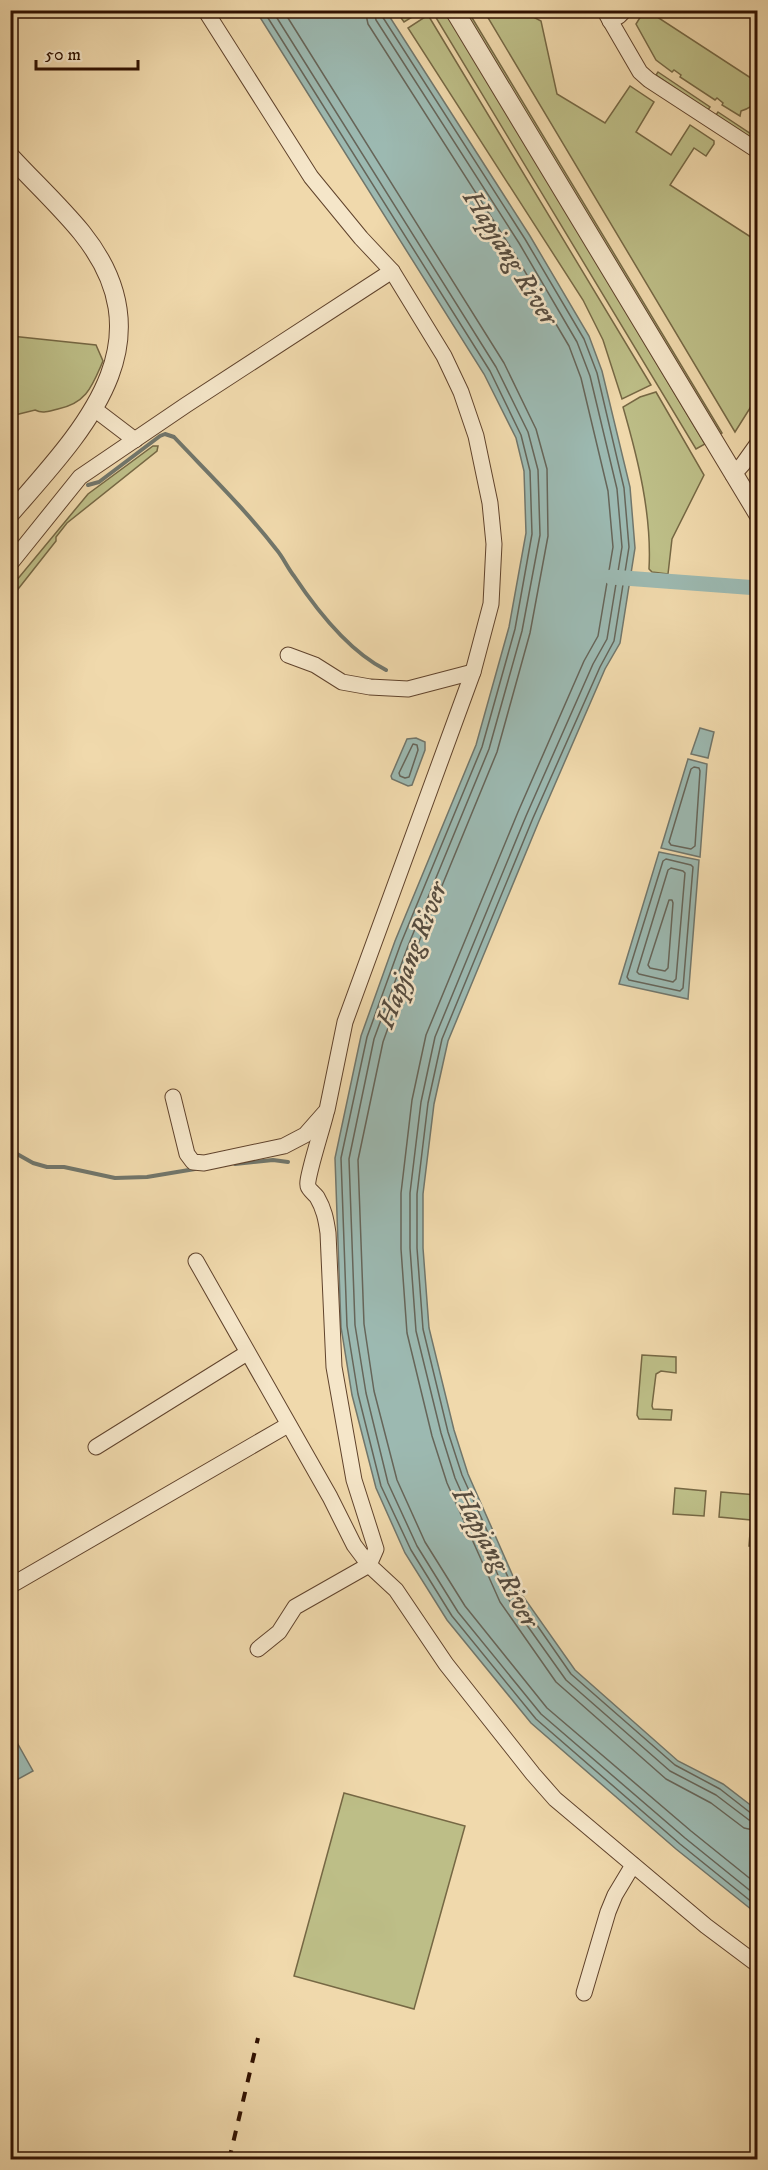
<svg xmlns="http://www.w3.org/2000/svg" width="768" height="2170" font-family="'IM FELL DW Pica',serif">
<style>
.green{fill:#bdbe87;stroke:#766844;stroke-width:1.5}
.water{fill:#9cb9b1;stroke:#71766b;stroke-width:1.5}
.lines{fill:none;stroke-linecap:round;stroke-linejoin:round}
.shore{stroke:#666559;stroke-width:1.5}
.stream{stroke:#71766b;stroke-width:4}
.canal{stroke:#9cb9b1;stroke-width:15}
.minor-casing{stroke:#60432c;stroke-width:17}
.tertiary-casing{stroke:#60432c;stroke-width:20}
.minor{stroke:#f5e6c9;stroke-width:15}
.tertiary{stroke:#f5e6c9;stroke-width:18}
.rail{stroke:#301101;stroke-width:4;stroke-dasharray:10 10;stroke-linecap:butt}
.labels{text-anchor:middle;stroke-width:5;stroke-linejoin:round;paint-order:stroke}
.water-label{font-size:27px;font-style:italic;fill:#564c3f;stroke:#f5e6c9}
</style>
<rect width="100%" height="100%" fill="#f0d9ac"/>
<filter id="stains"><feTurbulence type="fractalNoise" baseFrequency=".00333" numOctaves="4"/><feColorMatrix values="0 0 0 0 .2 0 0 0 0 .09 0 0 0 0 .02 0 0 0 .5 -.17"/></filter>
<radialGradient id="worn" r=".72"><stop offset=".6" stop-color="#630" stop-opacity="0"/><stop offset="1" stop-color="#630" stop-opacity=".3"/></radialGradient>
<g class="green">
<polygon points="396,11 422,11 404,22"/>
<polygon points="432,11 446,11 705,444 696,449"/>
<polygon points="464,11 468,11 722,433 718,435"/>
<polygon points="484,11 522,11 541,21 557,94 605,123 630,86 654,102 636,132 671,155 690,125 714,141 714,144 706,156 694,148 670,185 757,241 757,397 735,432"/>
<path d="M644,11H652L651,13L757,82C758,99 759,105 741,111L740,116L722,105L723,103L717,98L715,100L680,77L681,75L674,70L672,72L656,60L636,24Z"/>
<polygon points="428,15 651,385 622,399 603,340 583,300 408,28"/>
<polygon points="658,72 710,107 708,110 656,75"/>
<polygon points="718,112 757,138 757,143 716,115"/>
<path d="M11,336L96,345L103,361C92,386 87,403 58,409C49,411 43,414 35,410L11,416Z"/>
<path d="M656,392L704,475L672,539L668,574L652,572L649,569C652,515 638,459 623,407L640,397Z"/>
<polygon points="153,446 158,446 157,451 67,523 56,537 56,541 11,598 11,587 88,494"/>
<polygon points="642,1355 676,1357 676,1373 661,1371 656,1374 652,1406 653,1409 672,1410 671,1420 639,1419 637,1415"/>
<polygon points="675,1488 706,1491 704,1516 673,1514"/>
<polygon points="721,1492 757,1495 757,1546 749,1546 751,1520 719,1517"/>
<polygon points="344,1793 465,1826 414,2009 294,1976"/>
</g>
<g class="water">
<polygon points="256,11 386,11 530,236 589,336 602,371 630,487 635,548 620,643 605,669 539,821 448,1041 434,1104 423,1194 423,1248 429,1328 454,1430 468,1474 520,1592 575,1670 678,1761 723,1784 757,1810 757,1914 676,1849 531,1723 447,1620 405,1553 376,1488 352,1395 341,1327 335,1158 361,1036 395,941 476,745 509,627 526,533 524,471 516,438 484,374"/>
<polygon points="700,728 714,732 708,758 691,754"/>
<polygon points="416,738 425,742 425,750 412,785 408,786 392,779 391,776 407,739"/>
<polygon points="688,759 707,764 700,857 661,848"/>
<polygon points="659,852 699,860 688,999 619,984"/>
<polygon points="10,1730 33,1771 11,1783 10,1783"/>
</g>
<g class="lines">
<g class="shore">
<polyline points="263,10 490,371 521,435 530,471 532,534 515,629 482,747 401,943 367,1037 341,1158 347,1326 358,1394 381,1486 411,1550 452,1616 536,1719 680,1844 758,1907"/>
<polyline points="272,10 496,367 528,432 538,470 540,535 522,631 489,749 408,946 374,1039 349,1159 355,1325 366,1393 388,1483 417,1546 458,1612 541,1714 685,1838 758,1897"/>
<polyline points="283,10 504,363 536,429 547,469 548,536 530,633 497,752 416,949 383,1042 358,1160 364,1324 374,1391 397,1480 425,1542 465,1606 547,1708 691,1831 758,1885"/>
<polyline points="365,10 368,24 511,248 569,346 581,378 608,491 613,547 598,636 584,661 518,812 426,1035 412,1100 401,1193 401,1249 407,1333 432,1436 447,1483 500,1602 556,1682 666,1779 711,1803 744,1828 758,1831"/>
<polyline points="374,10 376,20 519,243 577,342 590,376 617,489 622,547 607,639 593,664 526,816 435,1037 421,1102 410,1193 410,1248 416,1331 441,1433 455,1478 509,1600 566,1680 670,1771 716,1795 749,1820 758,1822"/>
<polyline points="381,10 382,16 525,239 584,339 597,373 624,488 629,547 614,641 600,667 533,818 442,1039 428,1103 417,1194 417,1248 423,1329 448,1432 462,1475 516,1595 571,1674 675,1765 720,1789 752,1814 758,1815"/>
<polygon points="413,744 417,745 418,750 409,777 405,778 400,776 399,773"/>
<polygon points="694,767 699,768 700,771 695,846 691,849 671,845 669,842 691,769"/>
<polygon points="666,859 691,865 693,867 683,988 680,991 629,980 627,977 663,861"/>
<polygon points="671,868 683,871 685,873 676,979 673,982 639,974 637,972 668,870"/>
<polygon points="669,900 672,900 673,903 668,968 665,971 650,968 648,965"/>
</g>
<g class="stream">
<path d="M88,485L99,482L160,436L165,434L174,437C209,474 245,509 276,549C283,557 287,567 294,576C316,609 350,652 386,670"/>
<polyline points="10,1150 33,1163 47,1167 64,1167 115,1178 147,1177 195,1169"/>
<polyline points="235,1164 273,1160 288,1162"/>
</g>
<polyline class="canal" points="611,577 758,588"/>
<defs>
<g id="minor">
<polyline points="604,10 640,72 649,80 758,151"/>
<polyline points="610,21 619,16 625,10"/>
<polyline points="93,408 135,440"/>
<polyline points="733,475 743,464 758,443"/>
<polyline points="10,564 80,477 186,405 392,271"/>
<polyline points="288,655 315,665 342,682 370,687 408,689 473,672"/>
<polyline points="173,1097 187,1154 193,1162 204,1163 284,1146 305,1135 327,1110 345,1022 473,672 491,604 494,544 490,503 476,436 461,392 444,356 392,271 361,238 311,177 205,10"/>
<polyline points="196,1261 330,1497 354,1545 369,1565 396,1590 446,1664 533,1774 555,1799 706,1926 758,1965"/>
<polyline points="96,1447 247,1353"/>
<polyline points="10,1586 288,1425"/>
<path d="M258,1649L279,1632L295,1607L369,1565L376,1549L354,1480L334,1367L328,1233C326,1219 324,1209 317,1197C314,1193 309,1190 308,1186C305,1182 324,1123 326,1113"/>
<polyline points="584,1993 608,1912 615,1895 633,1865"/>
</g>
<g id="tertiary">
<polyline points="454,10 758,514"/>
<path d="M10,156C34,182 60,206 82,233C170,343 83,430 10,514"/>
</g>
</defs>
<use href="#minor" class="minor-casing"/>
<use href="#tertiary" class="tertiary-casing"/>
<use href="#minor" class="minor"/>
<use href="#tertiary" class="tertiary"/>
<polyline class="rail" points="229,2160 258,2038"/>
</g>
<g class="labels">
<g class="water-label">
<text transform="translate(511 257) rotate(58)" y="9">Hapjang River</text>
<text transform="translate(411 955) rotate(-69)" y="9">Hapjang River</text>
<text transform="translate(496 1557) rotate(62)" y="9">Hapjang River</text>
</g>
</g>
<rect width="768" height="2170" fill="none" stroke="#f0d9ac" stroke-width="36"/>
<rect x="12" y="12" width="744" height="2146" fill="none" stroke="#301101" stroke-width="3"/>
<rect x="18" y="18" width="732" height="2134" fill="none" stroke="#301101" stroke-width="1.5"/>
<path d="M36 60v9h102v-9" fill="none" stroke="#301101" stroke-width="3"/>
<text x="45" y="60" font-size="18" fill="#301101" stroke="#f5e6c9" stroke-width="4.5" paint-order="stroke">50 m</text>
<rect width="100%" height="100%" filter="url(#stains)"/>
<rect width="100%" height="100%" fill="url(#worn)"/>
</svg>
